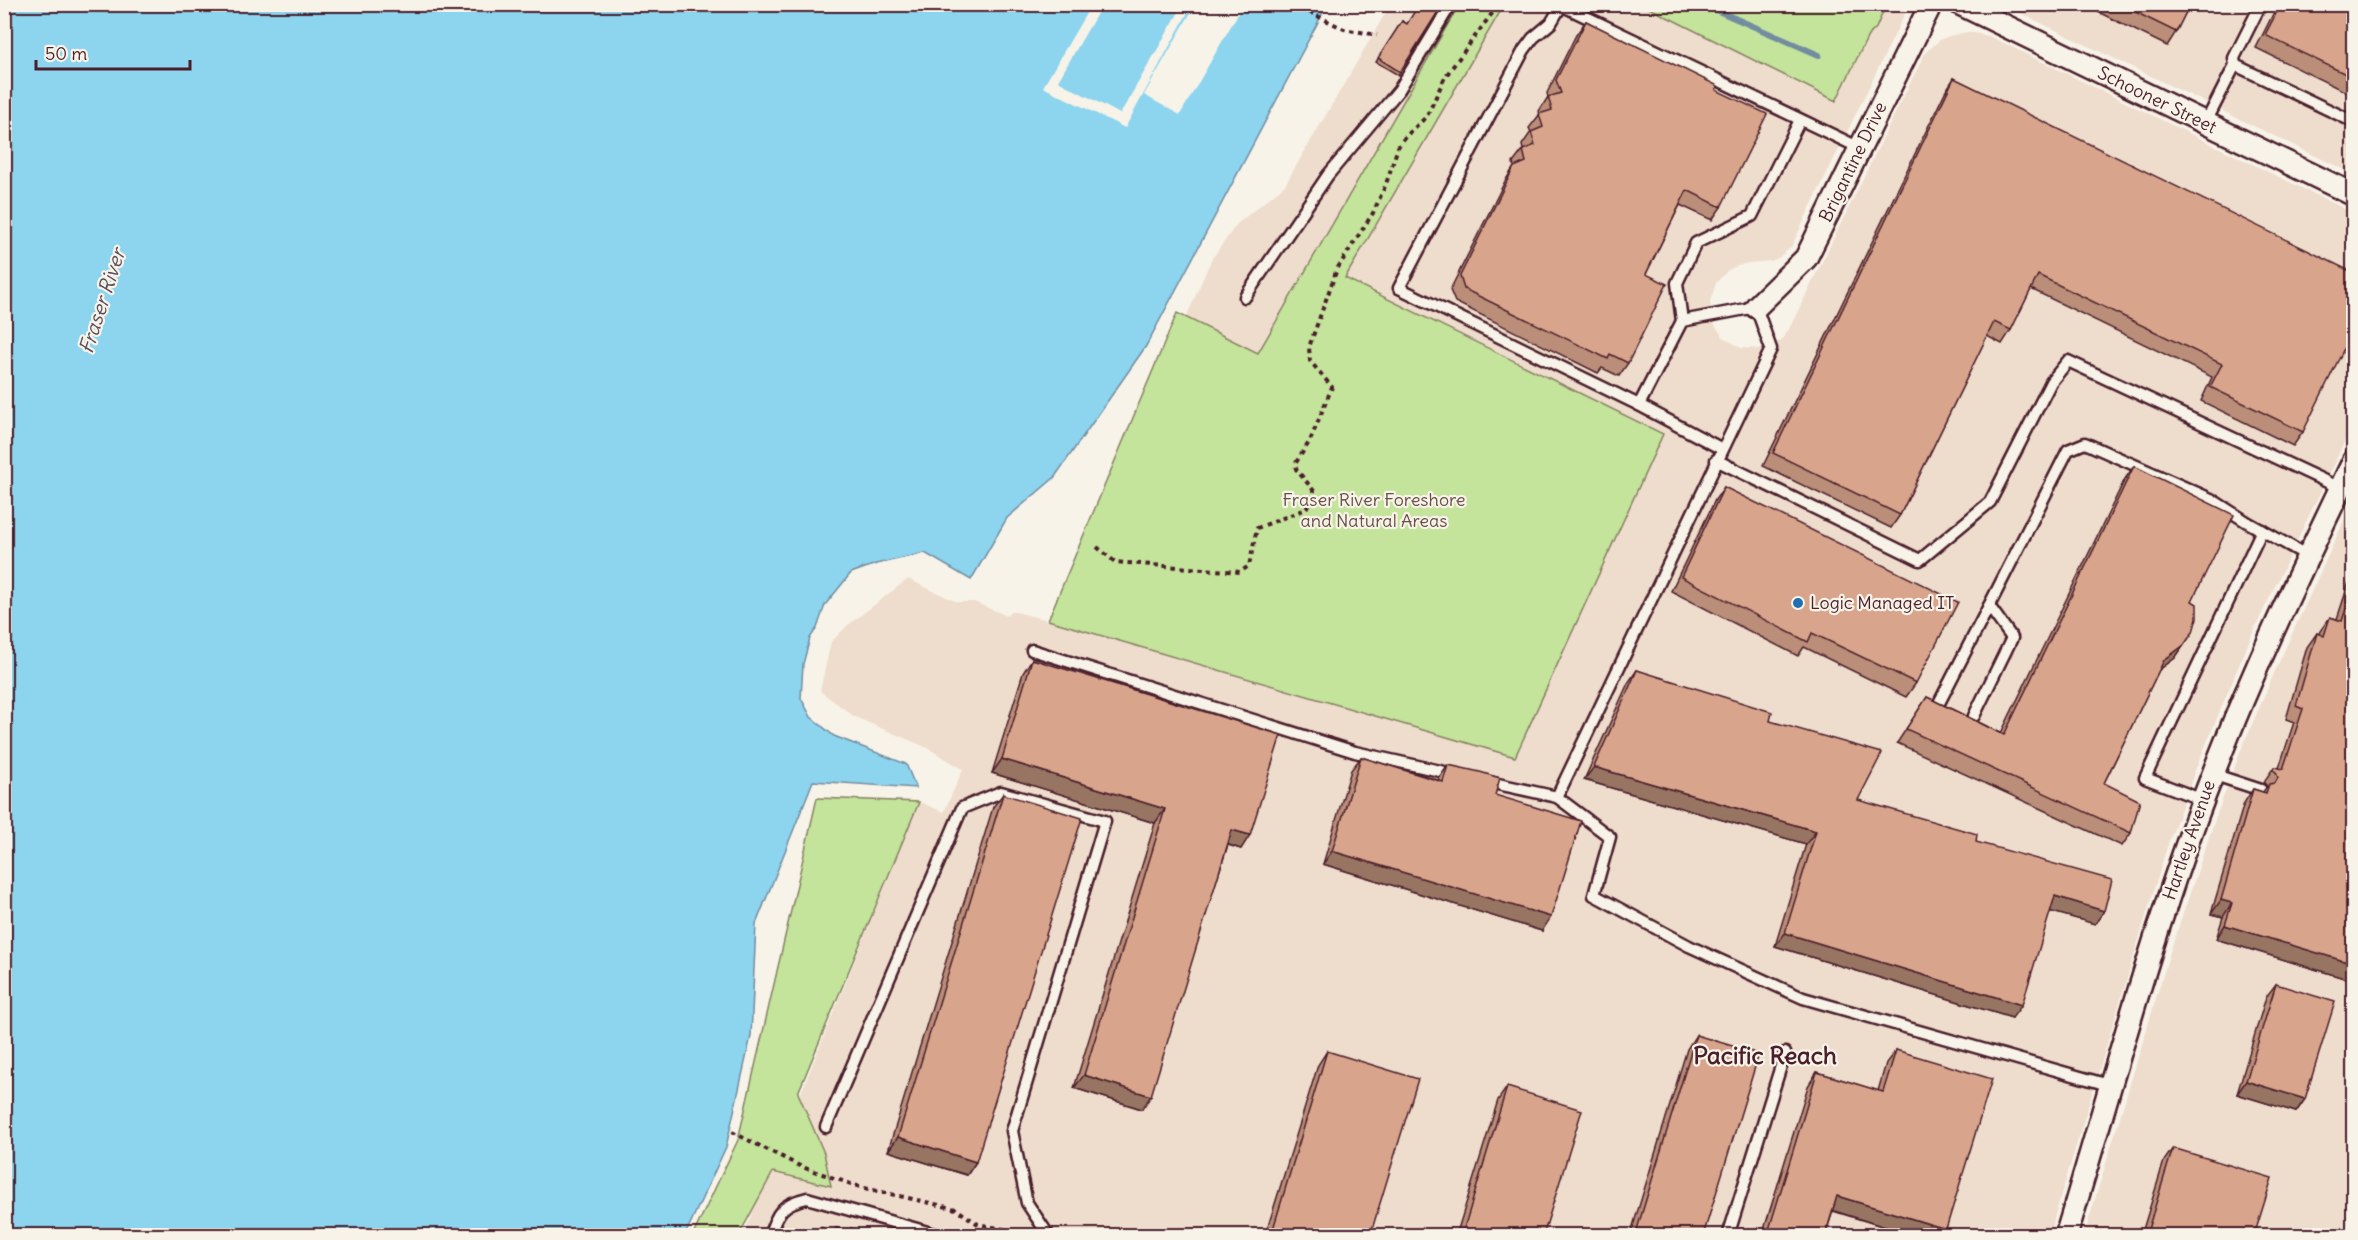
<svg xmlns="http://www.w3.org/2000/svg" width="2358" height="1240" font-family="Delius,sans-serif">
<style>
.built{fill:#eedccc}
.green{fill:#c4e39b;stroke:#878163;stroke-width:1.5}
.water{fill:#8dd4ee;stroke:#728ca0;stroke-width:1.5}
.pier{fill:#f7f3e8}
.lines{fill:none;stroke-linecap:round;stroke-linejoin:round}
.stream{stroke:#728ca0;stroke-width:6}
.lane-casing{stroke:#4a1f2b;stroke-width:15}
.street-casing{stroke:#4a1f2b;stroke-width:26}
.path{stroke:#4a1f2b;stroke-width:4;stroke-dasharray:4.5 4.5;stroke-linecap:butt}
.lane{stroke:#f7f3e8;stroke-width:10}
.street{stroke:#f7f3e8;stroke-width:21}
.wall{fill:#ba8e78;stroke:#4a1f2b;stroke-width:1.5}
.shaded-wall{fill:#977462;stroke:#4a1f2b;stroke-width:1.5}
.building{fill:#d8a58c;stroke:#4a1f2b;stroke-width:1.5}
.poi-dot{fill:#1f6fb2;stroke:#f7f3e8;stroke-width:2}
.labels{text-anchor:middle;stroke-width:4.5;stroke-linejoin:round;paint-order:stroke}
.street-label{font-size:18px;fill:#4a1f2b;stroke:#f7f3e8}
.park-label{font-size:18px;fill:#685047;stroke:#f7f3e8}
.poi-label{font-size:18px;fill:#4a1f2b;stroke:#f7f3e8;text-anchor:start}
.water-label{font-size:20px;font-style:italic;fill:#5b4c5c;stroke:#f7f3e8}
.district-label{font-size:24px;font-weight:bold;fill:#4a1f2b;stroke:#f7f3e8}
</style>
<rect width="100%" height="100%" fill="#f7f3e8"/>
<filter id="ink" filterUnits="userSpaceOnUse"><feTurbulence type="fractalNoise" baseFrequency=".0167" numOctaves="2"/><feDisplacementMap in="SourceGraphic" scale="12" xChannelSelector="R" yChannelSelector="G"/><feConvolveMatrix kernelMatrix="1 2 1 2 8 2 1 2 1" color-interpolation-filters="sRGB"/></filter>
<g filter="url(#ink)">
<g class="built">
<polygon points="1394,5 1459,5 1257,353 1186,318 1211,260 1237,224 1285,185 1385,14"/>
<polygon points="1504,5 1643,5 1836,101 1868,36 1876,28 1886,5 1909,5 1791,247 1778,258 1771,261 1748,263 1734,267 1727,271 1716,283 1710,301 1712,321 1723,337 1741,348 1761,349 1781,341 1789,329 1925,53 1940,40 1949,36 1968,32 1989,36 2353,213 2353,424 2253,632 2194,773 2166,850 2049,1235 743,1236 919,802 944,812 963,769 928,748 855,717 820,691 831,642 847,626 908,579 957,602 974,602 1007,616 1011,611 1048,620 1515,757 1663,434 1345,278"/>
<polygon points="2003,5 2353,5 2353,174 2006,6"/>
<polygon points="2353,501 2353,1235 2084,1236 2171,949 2216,817 2241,750 2276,669"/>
</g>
<g class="green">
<polygon points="1459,5 1504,5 1345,278 1663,434 1515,757 1048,620 1177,313 1258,353"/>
<polygon points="1643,5 1886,5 1876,28 1868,36 1836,101"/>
<polygon points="817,798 919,802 798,1093 824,1153 831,1186 773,1172 739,1235 693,1235 738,1140"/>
</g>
<polygon class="water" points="5,5 1327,5 1146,346 1054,478 1007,518 971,580 925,553 876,564 851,573 825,605 817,628 810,638 803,664 801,698 811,717 834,736 906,764 916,788 813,781 756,924 751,1036 726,1147 685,1235 5,1236"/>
<g class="pier">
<polygon points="1091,5 1102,5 1058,81 1120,114 1183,5 1192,5 1125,128 1043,87"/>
<polygon points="1195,5 1243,5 1180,115 1144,95"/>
</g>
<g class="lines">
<polyline class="stream" points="1702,4 1819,55"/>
<defs>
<g id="lane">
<polyline points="1559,4 1860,148"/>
<polyline points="1561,6 1551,23 1533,38 1524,50 1399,288 1639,405"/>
<polyline points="2235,65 2354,122"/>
<polyline points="2205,124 2235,65 2234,58 2261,4"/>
<polyline points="1245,297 1328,175 1399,90 1451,4"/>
<polyline points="1722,449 1639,405 1682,321 1677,283 1696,243 1752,216 1800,120"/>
<polyline points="1716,460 1920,560 1990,502 2051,382 2068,361 2340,488"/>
<polyline points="1032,650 1355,752 1458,775"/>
<polyline points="1939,703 1989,606"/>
<polyline points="1974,716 2012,638 1989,606 2068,450 2085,443 2211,499 2247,522 2308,556"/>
<polyline points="2212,774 2261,790"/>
<polyline points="1484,781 1557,797 1771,349 1756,307 1682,321"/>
<polyline points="1557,797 1610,837 1594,895 1689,946 1803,998 2112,1086"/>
<polyline points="2203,800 2145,778 2262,530"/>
<polyline points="826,1127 962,808 1001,792 1105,821 1012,1131 1027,1203 1049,1236"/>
<path d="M769,1236C778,1212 781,1204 807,1198L942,1236"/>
<polyline points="1728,1236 1785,1053"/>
</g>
<g id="street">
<polyline points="1960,4 2354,195"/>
<polyline points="1756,307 1806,258 1931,4"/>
<path d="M2066,1236C2113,1081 2154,924 2213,774C2254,667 2304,564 2354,460"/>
</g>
</defs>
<use href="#lane" class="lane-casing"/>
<use href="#street" class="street-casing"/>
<g class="path">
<polyline points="1293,4 1344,29 1377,35"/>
<polyline points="1097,547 1115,562 1240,572 1249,566 1257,528 1306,509 1314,491 1296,469 1295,464 1310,441 1332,387 1310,361 1309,347 1337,269 1373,213 1386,184 1398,147 1405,137 1427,116 1445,77 1499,4"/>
<polyline points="732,1132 802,1167 860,1187 956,1209 978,1224 1028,1234"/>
</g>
<use href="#lane" class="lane"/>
<use href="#street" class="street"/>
</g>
<g class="wall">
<polygon points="2082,4 2190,4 2176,32 2167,46"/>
<polygon points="2278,4 2354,4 2354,96 2256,48"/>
<polygon points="1441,7 1398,75 1376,62 1402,21 1407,24"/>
<polygon points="1586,21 1716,90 1721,207 1712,220 1680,205 1646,274 1628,363 1619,376 1602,368 1598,373 1455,302 1450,290 1505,181 1514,167 1513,163 1523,150 1522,145 1531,132 1529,128 1540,114 1539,111 1548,97 1547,93 1576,35"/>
<polygon points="1954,78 2303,432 2293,446 2201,401 2212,377 2031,289 2011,330 2002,344 1987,336 1900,515 1891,528 1763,466 1945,92"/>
<polygon points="2134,466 2192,601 2193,632 2175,658 2159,670 2104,783 2131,833 2122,846 1897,743 1927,697 2001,733 2125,479"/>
<polygon points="1724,487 1916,683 1906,697 1804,647 1798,656 1671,591 1715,500"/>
<polygon points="2354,567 2354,981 2216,939 2223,917 2211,914 2244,803 2253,789 2263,792 2267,786 2264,783 2265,780 2274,767 2279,768 2294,722 2286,719 2307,647 2317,633 2319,634 2320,631 2330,617 2337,619"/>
<polygon points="1032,659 1241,849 1228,845 1142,1109 1074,1088 1155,823 992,773 1023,673"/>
<polygon points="1637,670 1770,721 1858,800 1976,842 2104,911 2095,924 2050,911 2012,1018 1775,946 1806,844 1584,780 1628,683"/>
<polygon points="1361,757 1438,780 1448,765 1495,795 1542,931 1323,864 1351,770"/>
<polygon points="1003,794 976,1162 967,1175 888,1151 993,807"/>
<polygon points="2276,984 2305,1099 2296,1112 2237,1094 2266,997"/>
<polygon points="1696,1035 1703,1236 1630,1236 1687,1049"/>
<polygon points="1896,1050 1946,1229 1942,1236 1914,1236 1833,1211 1825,1236 1762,1236 1808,1086 1817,1072 1878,1091 1886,1063"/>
<polygon points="1327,1051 1370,1236 1265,1236 1318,1065"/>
<polygon points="1507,1087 1543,1236 1456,1236 1498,1100"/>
<polygon points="2173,1148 2254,1236 2141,1236 2164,1161"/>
</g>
<g class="shaded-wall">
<polygon points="2184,645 2175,658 2155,673 2164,660"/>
<polygon points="1002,759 1165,809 1155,823 992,773"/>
<polygon points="1594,767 1816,831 1806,844 1584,780"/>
<polygon points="1232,830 1250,835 1241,849 1223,843"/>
<polygon points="1332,851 1551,917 1542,931 1323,864"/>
<polygon points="2055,896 2104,911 2095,924 2045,910"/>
<polygon points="2221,900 2232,903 2223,917 2211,914"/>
<polygon points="2225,925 2354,964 2354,981 2216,939"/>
<polygon points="1785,933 2022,1005 2012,1018 1775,946"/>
<polygon points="1084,1075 1151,1096 1142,1109 1074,1088"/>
<polygon points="2246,1081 2305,1099 2296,1112 2237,1094"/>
<polygon points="898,1137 976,1162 967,1175 888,1151"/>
<polygon points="1837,1196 1946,1229 1942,1236 1914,1236 1828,1209"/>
<polygon points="1273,1229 1293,1236 1268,1236"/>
</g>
<g class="building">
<polygon points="1419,4 1437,4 1441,7 1400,72 1378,58 1402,21 1407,24"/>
<polygon points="2119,4 2190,4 2176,32"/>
<polygon points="2281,4 2354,4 2354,78 2265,35"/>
<polygon points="1586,21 1718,86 1716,90 1767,114 1721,207 1687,190 1646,274 1667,284 1628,363 1610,354 1608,359 1464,289 1460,276 1514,167 1526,162 1523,150 1535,145 1531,132 1543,127 1539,114 1552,110 1548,97 1561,93 1556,80"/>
<polygon points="1954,78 2354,273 2354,328 2303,432 2210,387 2222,364 2038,275 2011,330 1994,322 1900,515 1773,453"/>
<polygon points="2134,466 2234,515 2192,601 2197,604 2197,618 2193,632 2184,645 2164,660 2104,783 2140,801 2131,833 1906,729 1927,697 2004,735"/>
<polygon points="1724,487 1958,602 1916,683 1812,633 1808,642 1681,577"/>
<polygon points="2354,584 2354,964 2225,925 2232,903 2221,900 2253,789 2266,793 2269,784 2275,783 2278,778 2276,772 2273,770 2274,767 2283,769 2303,709 2296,706 2317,633 2324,636 2330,617 2342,621"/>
<polygon points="1032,659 1281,735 1250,835 1232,830 1151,1096 1084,1075 1165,809 1002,759"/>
<polygon points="1637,670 1772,712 1770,721 1882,753 1858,800 1977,834 1976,842 2112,880 2104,911 2055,896 2022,1005 1785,933 1816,831 1594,767"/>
<polygon points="1361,757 1443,782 1448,765 1480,772 1500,778 1495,795 1581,821 1551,917 1332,851"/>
<polygon points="1003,794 1082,818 976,1162 898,1137"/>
<polygon points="2276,984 2335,1002 2305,1099 2246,1081"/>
<polygon points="1696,1035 1759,1054 1703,1236 1635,1236"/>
<polygon points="1896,1050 1992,1079 1946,1229 1837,1196 1825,1236 1767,1236 1817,1072 1883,1092"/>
<polygon points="1327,1051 1418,1079 1370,1236 1293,1236 1273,1229"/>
<polygon points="1507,1087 1582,1110 1543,1236 1464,1236 1462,1235"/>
<polygon points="2173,1148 2272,1178 2254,1236 2146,1236"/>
<polygon points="820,1227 834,1232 836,1228 850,1232 851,1228 876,1236 802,1236 805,1228 819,1232"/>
</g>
</g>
<circle class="poi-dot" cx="1798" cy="603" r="6"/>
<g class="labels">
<g class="street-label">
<text transform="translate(2157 100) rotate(26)" y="6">Schooner Street</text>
<text transform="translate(1853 162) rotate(-64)" y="6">Brigantine Drive</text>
<text transform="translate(2189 840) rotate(-71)" y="6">Hartley Avenue</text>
</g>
<g class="park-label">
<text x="1374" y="506">Fraser River Foreshore<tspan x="1374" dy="21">and Natural Areas</tspan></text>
</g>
<g class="poi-label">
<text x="1810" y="609">Logic Managed IT</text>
</g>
<g class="water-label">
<text transform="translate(102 301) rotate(-72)" y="7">Fraser River</text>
</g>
<g class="district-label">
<text x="1765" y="1064">Pacific Reach</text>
</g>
</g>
<rect width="2358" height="1240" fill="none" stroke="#f7f3e8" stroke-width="24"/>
<rect x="12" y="12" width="2334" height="1216" fill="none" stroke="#4a1f2b" stroke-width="2" filter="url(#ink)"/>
<path d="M36 60v9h154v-9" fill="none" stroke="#4a1f2b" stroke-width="3"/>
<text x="45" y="60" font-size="18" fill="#4a1f2b" stroke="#f7f3e8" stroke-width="4.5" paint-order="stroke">50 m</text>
</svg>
